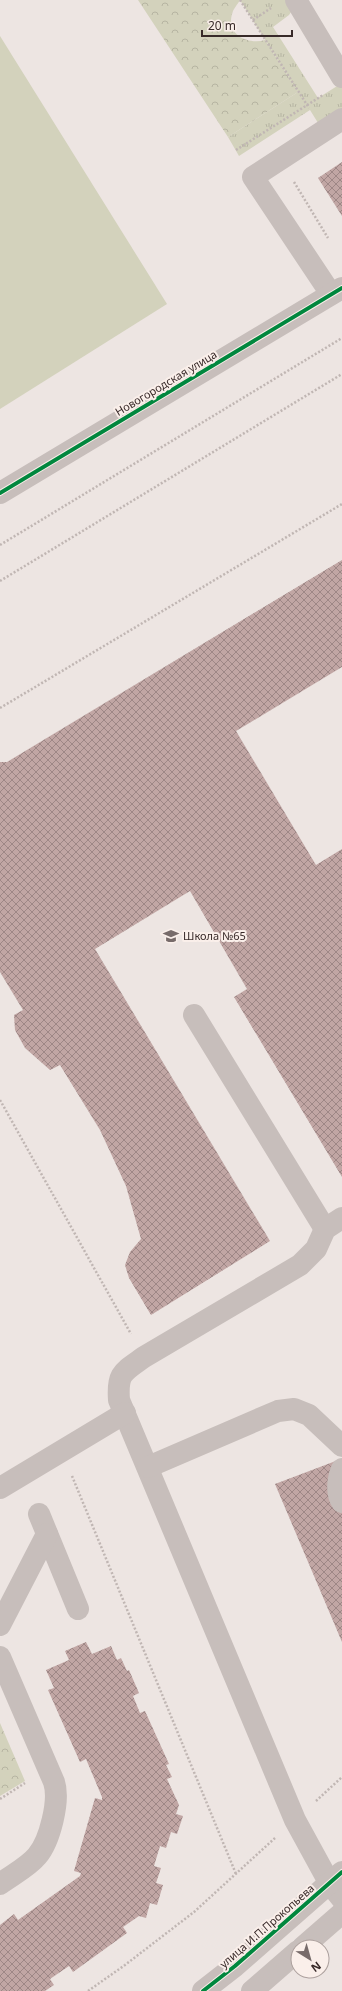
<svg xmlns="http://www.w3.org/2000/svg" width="342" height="1991" font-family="'Noto Sans',sans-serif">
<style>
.grass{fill:url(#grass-tufts)}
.park{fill:url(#park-crowns)}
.garden{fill:#d3d2bc}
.building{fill:url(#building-cross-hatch)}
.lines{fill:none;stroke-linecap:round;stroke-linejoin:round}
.path{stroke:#c0b6b3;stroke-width:2.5;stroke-dasharray:2 2;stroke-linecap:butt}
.minor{stroke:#c7bebb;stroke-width:22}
.cycleway-casing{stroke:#faefea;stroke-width:6}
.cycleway{stroke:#00873e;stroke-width:4}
.labels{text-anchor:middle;stroke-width:4;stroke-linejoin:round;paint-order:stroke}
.street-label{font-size:11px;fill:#382a29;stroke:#faefea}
.poi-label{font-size:11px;fill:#382a29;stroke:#faefea;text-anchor:start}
</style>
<defs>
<pattern id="grass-tufts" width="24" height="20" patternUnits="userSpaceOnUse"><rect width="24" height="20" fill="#d3d2bc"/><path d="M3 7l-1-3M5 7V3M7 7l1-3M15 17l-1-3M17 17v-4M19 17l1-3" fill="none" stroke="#b6b4a2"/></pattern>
<pattern id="park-crowns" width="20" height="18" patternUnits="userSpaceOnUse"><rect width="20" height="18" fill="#d3d2bc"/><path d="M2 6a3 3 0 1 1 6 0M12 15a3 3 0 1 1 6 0" fill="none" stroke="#b6b4a2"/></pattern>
<pattern id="building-cross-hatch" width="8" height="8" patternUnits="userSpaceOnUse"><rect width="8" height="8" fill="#c1a6a4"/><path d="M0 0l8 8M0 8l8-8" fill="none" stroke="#9e8786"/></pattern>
</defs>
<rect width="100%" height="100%" fill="#ede5e2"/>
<polygon class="grass" points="240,0 294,0 295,6 289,15 273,27 318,98 342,83 342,119 323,131 310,110 239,156 228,137 298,92"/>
<g class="park">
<path d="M138,0H240C238,4 233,9 232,14C226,35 248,45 265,40L298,92L228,137Z"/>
<polygon points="0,1723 25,1781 0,1796"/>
</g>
<polygon class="garden" points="0,36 167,304 0,409"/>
<g class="building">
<polygon points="342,162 342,216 318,178"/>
<polygon points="342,560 342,667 236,731 316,865 342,849 342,1177 234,997 247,989 190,891 95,949 270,1241 151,1315 129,1278 125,1265 130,1252 141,1239 126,1186 100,1130 60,1065 50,1070 25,1048 15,1030 14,1015 23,1010 0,972 0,762 7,762"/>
<polygon points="341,1459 342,1462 342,1642 275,1484"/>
<polygon points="86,1642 92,1654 111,1646 117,1660 121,1658 127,1671 129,1670 139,1693 133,1696 140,1713 145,1711 169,1764 166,1765 172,1777 167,1779 179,1805 176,1814 183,1816 177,1834 171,1832 166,1848 160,1846 154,1866 161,1868 156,1883 163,1885 157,1905 150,1903 146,1918 139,1916 123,1927 127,1933 73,1972 69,1966 50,1979 54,1985 45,1991 0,1991 0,1925 14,1914 18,1920 80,1876 81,1873 74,1871 95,1798 102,1800 102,1797 86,1759 80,1762 48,1690 54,1688 46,1670 69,1660 65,1651"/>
</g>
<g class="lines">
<g class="path">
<polyline points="240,0 309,108"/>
<polyline points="253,20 271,8"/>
<polyline points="236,150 323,95"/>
<polyline points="294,182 328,238"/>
<polyline points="0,545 342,338"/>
<polyline points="0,581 342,374"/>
<polyline points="0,708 342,504"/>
<polyline points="0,1100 131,1334"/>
<polyline points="72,1476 236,1874"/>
<polyline points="0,1799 25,1783"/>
<polyline points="316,1801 342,1777"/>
<polyline points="88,1991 125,1965 194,1912 275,1838"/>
</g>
<g class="minor">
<polyline points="296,0 342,77"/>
<polyline points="331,294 253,177 342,119"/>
<polyline points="0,493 342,288"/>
<polyline points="194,1015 325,1229"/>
<path d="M342,1218L325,1229L316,1249L300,1265L144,1357C123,1372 117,1373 119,1400L295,1820L330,1884L342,1899"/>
<polyline points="148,1467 278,1411 294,1409 309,1415 342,1446"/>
<path d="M342,1469C338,1478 336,1493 342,1502"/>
<polyline points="0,1488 125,1413"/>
<polyline points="39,1514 78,1609"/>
<polyline points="0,1625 47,1534"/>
<path d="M0,1657L54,1782C60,1800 50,1841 37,1856C28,1867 12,1875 0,1884"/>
<polyline points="303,1947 342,1913"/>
<polyline points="203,1991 235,1966 342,1872"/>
<polyline points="252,1991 298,1951"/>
</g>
<defs>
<g id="cycleway">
<polyline points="0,493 342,288"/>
<polyline points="203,1991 235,1966 342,1872"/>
</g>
</defs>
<use href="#cycleway" class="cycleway-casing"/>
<use href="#cycleway" class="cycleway"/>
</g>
<defs>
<symbol id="school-bare" viewBox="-9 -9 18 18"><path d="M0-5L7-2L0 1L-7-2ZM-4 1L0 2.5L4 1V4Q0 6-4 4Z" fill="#776b6a" stroke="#faefea" stroke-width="2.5" paint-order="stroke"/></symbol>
</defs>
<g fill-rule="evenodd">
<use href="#school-bare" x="160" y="925" width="22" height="22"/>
</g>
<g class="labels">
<g class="street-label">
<text transform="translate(166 383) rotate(-31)" y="4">Новогородская улица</text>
<text transform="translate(267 1926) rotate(-41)" y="4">улица И.П.Прокопьева</text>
</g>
<g class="poi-label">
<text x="183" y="940">Школа №65</text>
</g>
</g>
<g transform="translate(310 1959) rotate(143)"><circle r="19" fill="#faefea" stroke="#aca09d"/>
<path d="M0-3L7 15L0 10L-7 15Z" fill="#776b6a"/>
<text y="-6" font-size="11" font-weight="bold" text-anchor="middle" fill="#382a29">N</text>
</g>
<path d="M202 30v6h90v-6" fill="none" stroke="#382a29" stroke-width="2"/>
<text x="208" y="30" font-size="12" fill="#382a29" stroke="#faefea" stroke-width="3" paint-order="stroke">20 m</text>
</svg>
